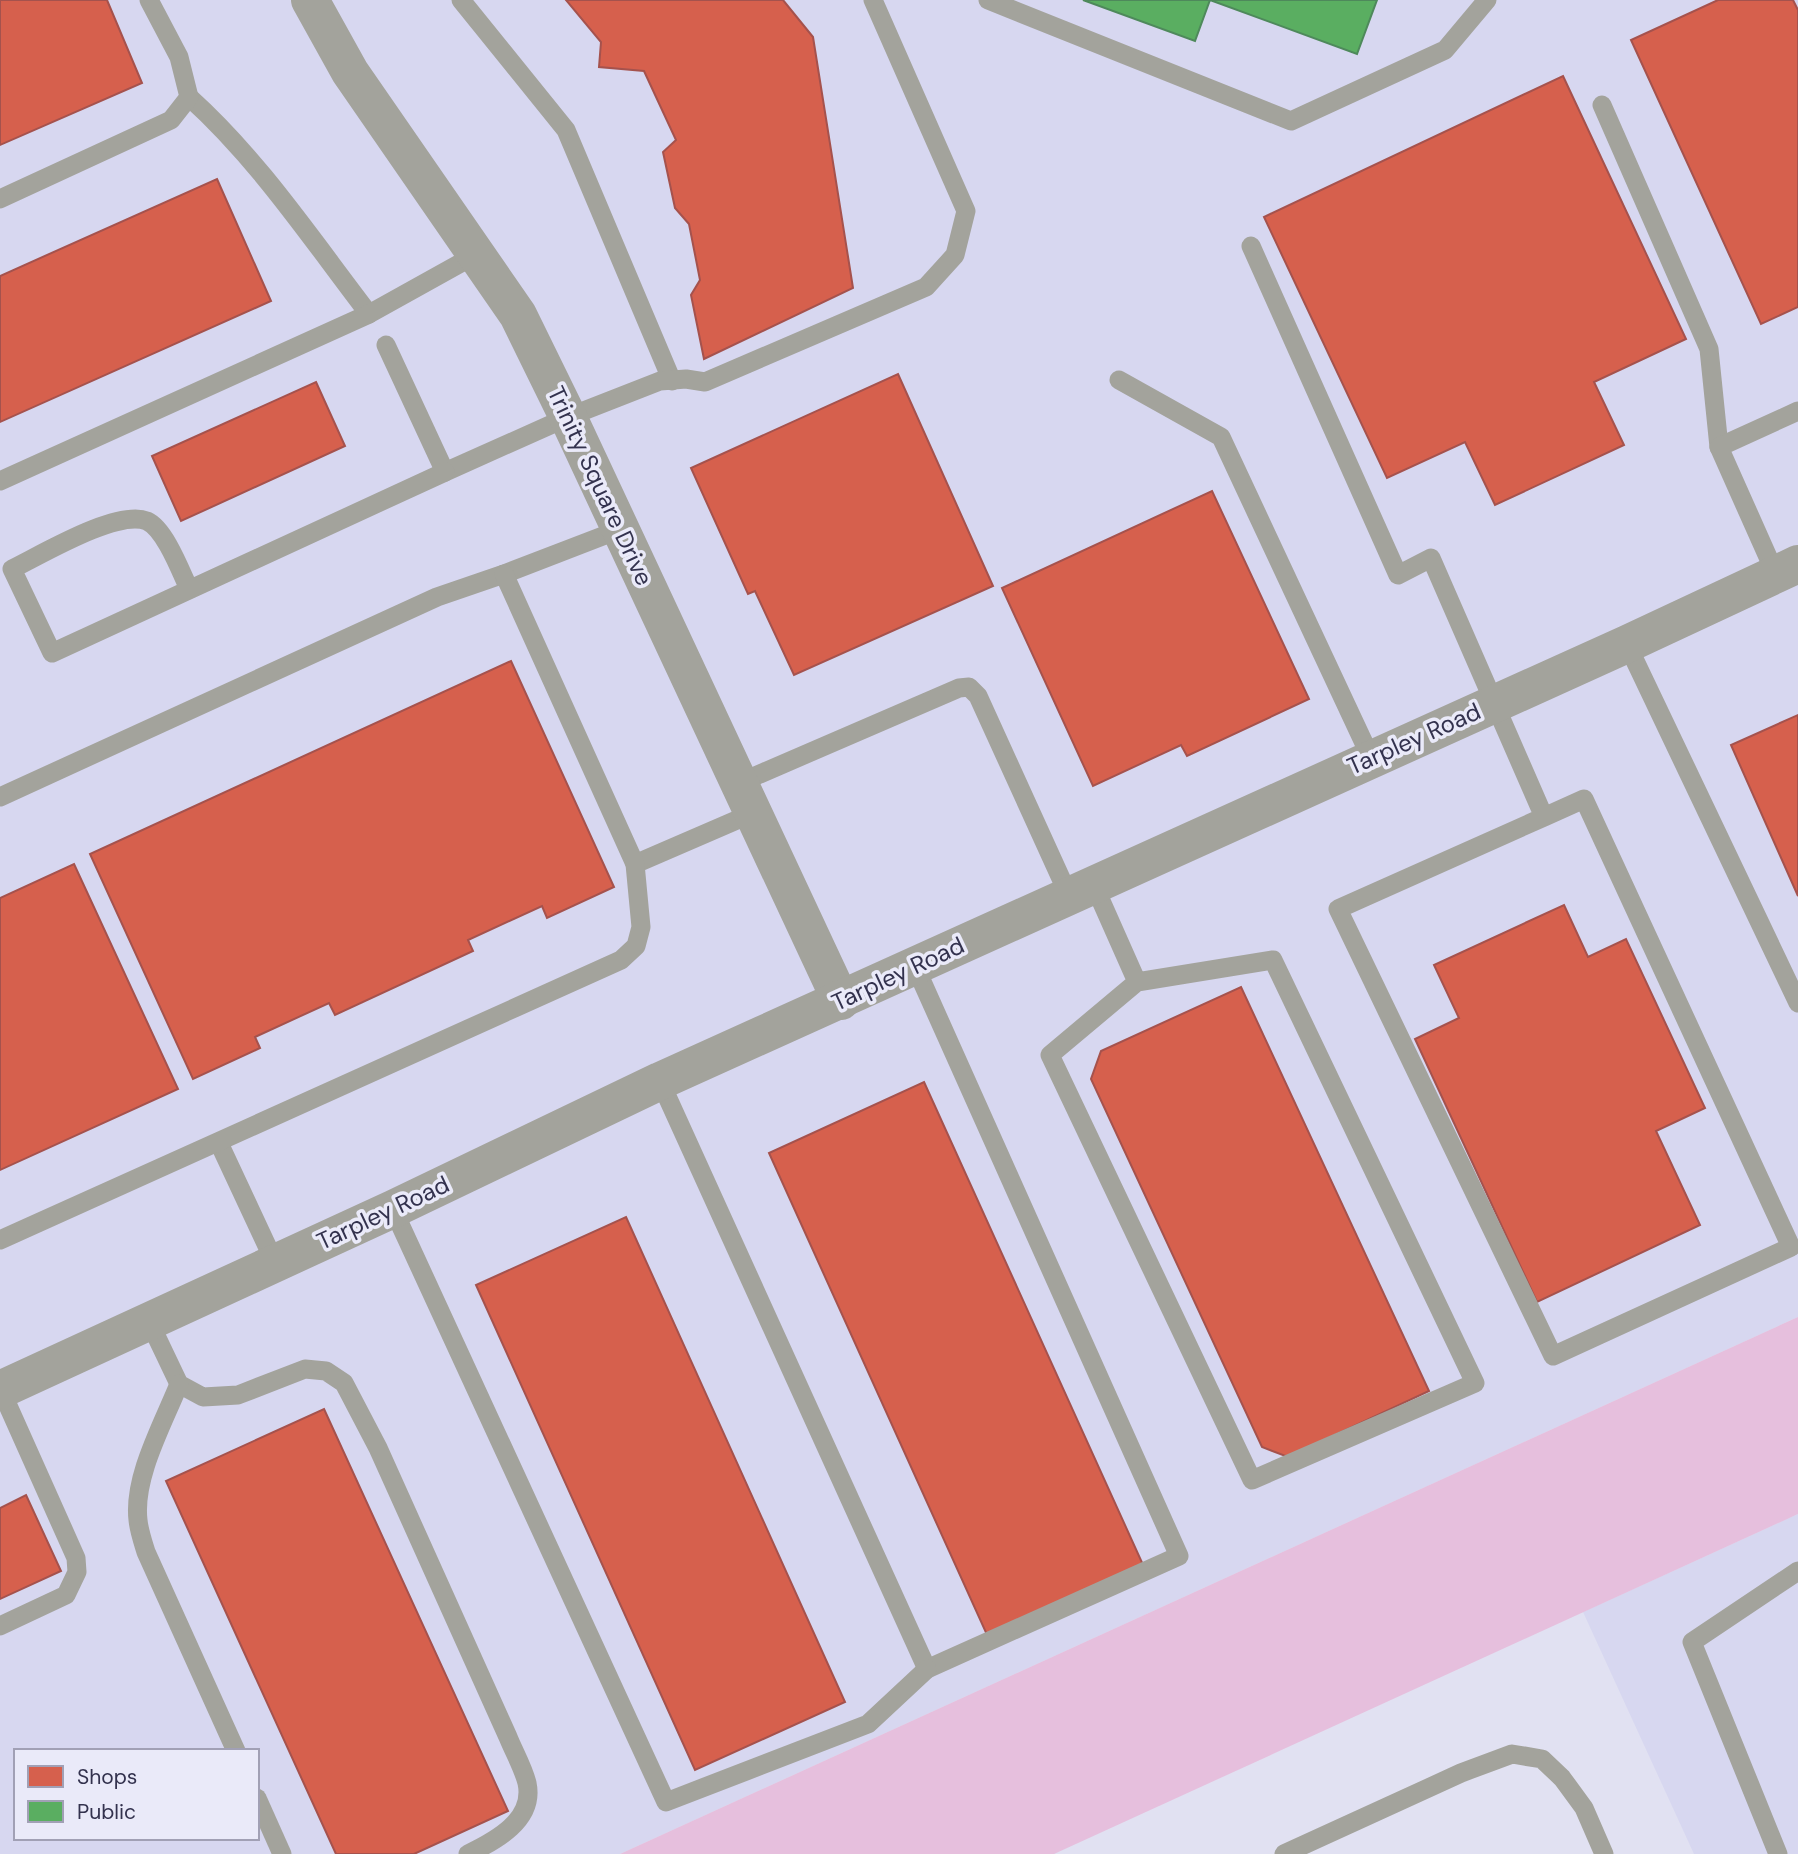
<svg xmlns="http://www.w3.org/2000/svg" width="1798" height="1854" font-family="'DM Sans',sans-serif">
<style>
.built{fill:#d7d7f0;fill-rule:evenodd}
.green{fill:#e6bfdd}
.shops{fill:#d6604d;stroke:#a5524d;stroke-width:2}
.public{fill:#5aae61;stroke:#4e895b;stroke-width:2}
.lines{fill:none;stroke-linecap:round;stroke-linejoin:round}
.service{stroke:#a3a39c;stroke-width:19}
.minor{stroke:#a3a39c;stroke-width:38}
.labels{text-anchor:middle;stroke-width:7;stroke-linejoin:round;paint-order:stroke}
.street-label{font-size:24px;fill:#33324e;stroke:#eaeaf9}
</style>
<rect width="100%" height="100%" fill="#e1e1f2"/>
<g class="built">
<path d="M0,0H1798V1317L620,1854H0ZM16,1751H257V1838H16Z"/>
<polygon points="1798,1514 1798,1854 1694,1854 1583,1612"/>
</g>
<polygon class="green" points="1798,1317 1798,1514 1054,1854 620,1854"/>
<g class="shops">
<polygon points="0,0 107,0 142,83 0,145"/>
<polygon points="566,0 783,0 813,37 853,288 704,359 691,295 700,280 689,224 675,208 663,152 676,140 644,71 599,67 601,42"/>
<polygon points="1718,0 1793,0 1798,10 1798,307 1761,324 1631,40"/>
<polygon points="1563,76 1686,339 1594,382 1624,445 1495,505 1465,442 1387,478 1264,217"/>
<polygon points="217,179 271,301 0,422 0,276"/>
<polygon points="898,374 993,586 794,675 755,591 748,594 691,468"/>
<polygon points="316,382 345,446 181,521 152,456"/>
<polygon points="1212,491 1309,699 1187,756 1181,745 1093,786 1002,588"/>
<polygon points="511,661 614,887 547,918 542,906 468,940 473,951 335,1015 329,1003 255,1037 260,1048 193,1079 90,854"/>
<polygon points="1798,715 1798,896 1731,745"/>
<polygon points="74,864 178,1089 0,1170 0,898"/>
<polygon points="1564,905 1588,957 1626,939 1705,1108 1656,1131 1700,1225 1537,1302 1415,1039 1459,1018 1434,965"/>
<polygon points="1241,987 1429,1391 1288,1457 1262,1447 1091,1079 1101,1051"/>
<polygon points="924,1082 1144,1567 988,1637 769,1153"/>
<polygon points="626,1217 845,1702 695,1770 476,1285"/>
<polygon points="324,1409 508,1811 414,1854 336,1854 166,1481"/>
<polygon points="26,1495 61,1571 0,1599 0,1508"/>
</g>
<polygon class="public" points="1083,0 1377,0 1357,54 1210,0 1195,41"/>
<g class="lines">
<g class="service">
<polyline points="461,0 566,130 672,381"/>
<polyline points="988,0 1291,121 1445,50 1487,0"/>
<path d="M189,97C259,160 312,240 369,314"/>
<polyline points="1602,105 1709,349 1719,447"/>
<polyline points="0,199 171,120 189,97 179,57 149,0"/>
<polyline points="1251,246 1398,575 1431,558 1544,817 1584,799 1791,1247 1553,1356 1338,909 1544,817"/>
<polyline points="386,345 445,472 568,417 660,381 686,379 705,382 926,287 955,255 966,211 873,0"/>
<polyline points="1119,380 1221,437 1371,758"/>
<polyline points="0,481 369,314 477,254"/>
<polyline points="1776,575 1719,447 1798,411"/>
<path d="M189,589C181,572 165,529 147,521C117,509 41,555 12,569L52,653L445,472"/>
<polyline points="1627,644 1798,1003"/>
<polyline points="739,783 959,688 969,687 978,696 1069,896"/>
<polyline points="0,797 437,597 504,574 621,529"/>
<polyline points="635,864 753,813"/>
<polyline points="1094,885 1137,982 1050,1055 1252,1480 1475,1383 1273,960 1137,982"/>
<polyline points="660,1081 927,1669 1179,1556 915,966"/>
<polyline points="219,1143 275,1263"/>
<polyline points="393,1209 666,1802 868,1724 927,1669"/>
<polyline points="0,1240 621,960 636,946 641,927 635,864 504,574"/>
<path d="M149,1321L179,1384L203,1397L238,1395L305,1369L326,1371L344,1383L378,1448L508,1737C514,1752 523,1767 527,1783C535,1820 495,1841 468,1854"/>
<path d="M179,1384C163,1424 133,1477 138,1520C139,1531 143,1542 146,1552L236,1751"/>
<polyline points="0,1626 66,1595 77,1572 76,1558 1,1390"/>
<polyline points="257,1798 282,1854"/>
<polyline points="1284,1854 1461,1773 1512,1754 1542,1759 1562,1778 1584,1808 1604,1854"/>
<polyline points="1778,1854 1692,1642 1798,1571"/>
</g>
<g class="minor">
<polyline points="310,0 350,72 518,315 568,417 841,1001"/>
<polyline points="0,1390 393,1209 660,1081 1627,644 1798,564"/>
</g>
</g>
<g class="labels">
<g class="street-label">
<text transform="translate(600 486) rotate(65)" y="8">Trinity Square Drive</text>
<text transform="translate(1414 739) rotate(-24)" y="8">Tarpley Road</text>
<text transform="translate(898 974) rotate(-25)" y="8">Tarpley Road</text>
<text transform="translate(383 1213) rotate(-25)" y="8">Tarpley Road</text>
</g>
</g>
<rect x="14" y="1749" width="245" height="91" fill="#eaeaf9" stroke="#a1a0b5" stroke-width="2"/>
<rect x="28" y="1766" width="35" height="21" fill="#d6604d" stroke="#a1a0b5" stroke-width="2"/>
<text x="77" y="1784" font-size="21" fill="#33324e">Shops</text>
<rect x="28" y="1801" width="35" height="21" fill="#5aae61" stroke="#a1a0b5" stroke-width="2"/>
<text x="77" y="1819" font-size="21" fill="#33324e">Public</text>
</svg>
